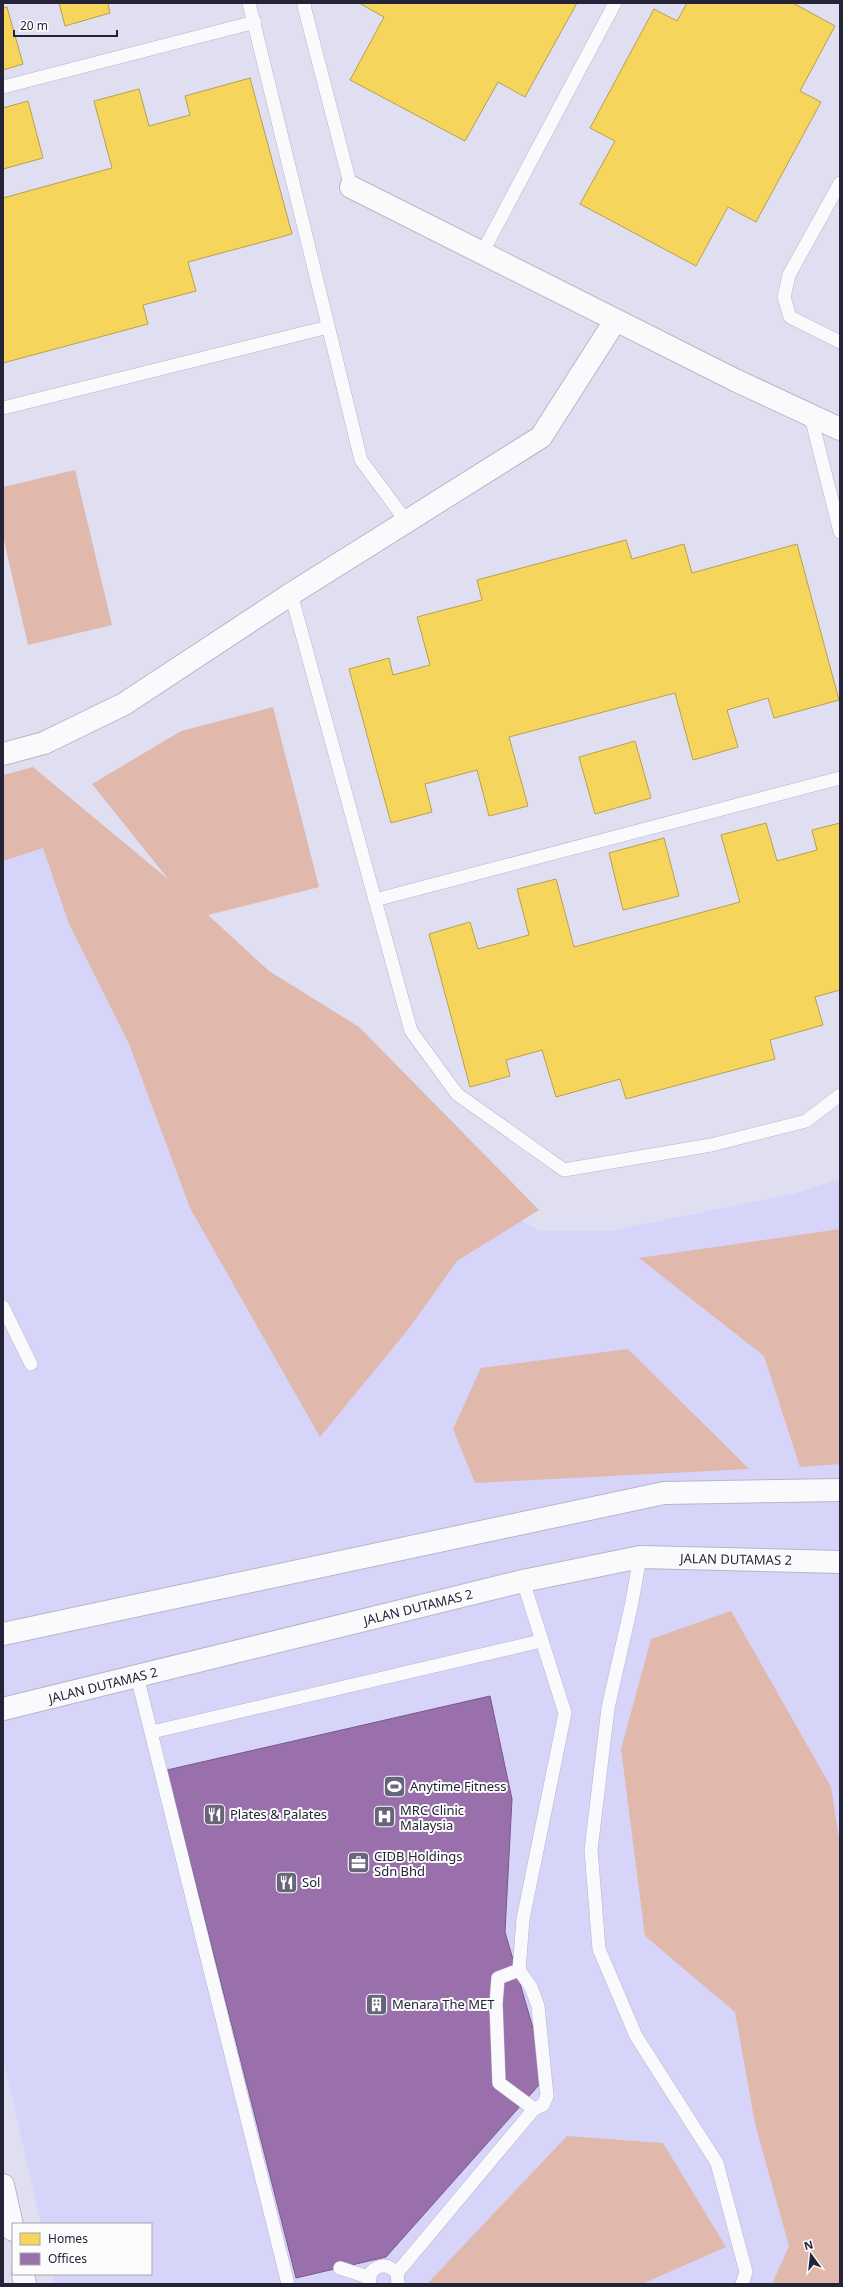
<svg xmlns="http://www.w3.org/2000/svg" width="843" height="2287" font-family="'Noto Sans',sans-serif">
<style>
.built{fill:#d7d4f9}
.green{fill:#e0b8ac}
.homes{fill:#f6d55c;stroke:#b7a051}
.offices{fill:#9970ab;stroke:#765988}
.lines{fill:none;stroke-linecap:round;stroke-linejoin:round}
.service-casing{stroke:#b7b5c8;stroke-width:14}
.minor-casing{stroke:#b7b5c8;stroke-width:24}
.tertiary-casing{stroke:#b7b5c8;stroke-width:24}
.service{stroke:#fafafd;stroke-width:13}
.minor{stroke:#fafafd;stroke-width:22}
.tertiary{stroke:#fafafd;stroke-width:22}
.labels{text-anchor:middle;stroke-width:4;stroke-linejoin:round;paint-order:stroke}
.street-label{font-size:13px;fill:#252338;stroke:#fcfcfc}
.poi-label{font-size:13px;fill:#252338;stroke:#fcfcfc;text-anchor:start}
</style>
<rect width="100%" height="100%" fill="#e0dff1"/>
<polygon class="built" points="73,808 134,850 484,1200 540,1231 610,1231 793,1194 840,1179 840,2284 55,2284 53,2274 151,2274 151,2224 41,2224 3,2058 3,811"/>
<g class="green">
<polygon points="75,470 112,625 28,645 3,536 3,487"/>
<polygon points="273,707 319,887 208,915 269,971 359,1027 539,1210 457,1261 410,1327 320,1437 190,1208 129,1044 69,924 43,848 3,861 3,775 33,767 169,880 92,784 181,731"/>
<polygon points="840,1229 840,1464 800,1467 764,1356 639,1258"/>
<polygon points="628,1349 749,1469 475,1483 453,1429 481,1368"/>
<polygon points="731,1611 831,1787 840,1846 840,2284 772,2284 789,2246 755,2124 735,2012 645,1936 621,1749 651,1639"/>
<polygon points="567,2136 663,2143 726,2247 642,2284 427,2284"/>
</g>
<g class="homes">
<polygon points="59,3 108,3 110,13 65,26"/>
<polygon points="359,3 577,3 525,97 498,82 465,141 350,80 384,17"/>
<polygon points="687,3 793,3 835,26 800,91 821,102 756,222 728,207 696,266 580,204 615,141 590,128 654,9 677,21"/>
<polygon points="7,7 23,64 3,70 3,8"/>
<polygon points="250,78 292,234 188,262 196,291 143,305 148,324 3,363 3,198 112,168 94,101 139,89 149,126 190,115 185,96"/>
<polygon points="28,101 43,158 3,169 3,108"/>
<polygon points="626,540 632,559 684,544 692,573 797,544 839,700 774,718 768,698 727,710 738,747 693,760 675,693 509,737 528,806 489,816 477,770 425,784 432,812 391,823 349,669 389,658 393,675 430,665 417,617 482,600 477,580"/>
<polygon points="635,741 651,798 595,814 579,757"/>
<polygon points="766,823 777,861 817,850 812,830 840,823 840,990 815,997 823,1025 770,1040 775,1059 626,1099 620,1079 556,1097 542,1050 506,1060 510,1076 470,1087 429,934 470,922 478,949 529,935 517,889 556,879 574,947 740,902 721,835"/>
<polygon points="664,838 679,896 623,910 609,853"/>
</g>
<polygon class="offices" points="490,1696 512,1799 505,1932 547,2076 386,2257 296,2278 167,1770"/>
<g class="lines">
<defs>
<g id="service">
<polyline points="249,3 361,460 406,521"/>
<polyline points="305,3 304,6 351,187"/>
<polyline points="3,87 255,22"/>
<polyline points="840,183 789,275 784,297 790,317 840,342"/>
<polyline points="482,253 615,3"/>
<polyline points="3,408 328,327"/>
<polyline points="811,417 840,532"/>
<polyline points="291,594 411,1031 457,1094 564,1170 711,1145 806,1121 840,1095"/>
<polyline points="375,900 840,778"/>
<polyline points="3,1307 31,1364"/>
<polyline points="640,1557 632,1602 608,1708 591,1850 599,1949 636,2036 717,2163 746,2272 742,2284"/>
<polyline points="137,1676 288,2284"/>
<polyline points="152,1732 541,1641"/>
<polyline points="519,1970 498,1978 496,2004 499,2083 534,2109 543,2105 547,2096 538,2006 531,1987 519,1970 523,1919 565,1713 523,1581"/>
<polyline points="340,2268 368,2277"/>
<polyline points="397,2273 534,2109"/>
<path d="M369,2284L371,2272C380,2264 388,2264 397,2273L398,2284"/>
</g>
<g id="minor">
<polyline points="351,187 735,380 840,429"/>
<polyline points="3,754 44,743 124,704 291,594 541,437 615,321"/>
</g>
<g id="tertiary">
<polyline points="3,1634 664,1493 840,1490"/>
<polyline points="3,1709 523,1581 640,1557 840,1562"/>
<polyline points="3,2185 13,2230"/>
<polyline points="23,2274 25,2284"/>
</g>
</defs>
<use href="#service" class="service-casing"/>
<use href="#minor" class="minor-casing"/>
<use href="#tertiary" class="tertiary-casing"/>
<use href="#service" class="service"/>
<use href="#minor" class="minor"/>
<use href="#tertiary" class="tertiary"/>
</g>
<defs>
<symbol id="stadium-square" viewBox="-11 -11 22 22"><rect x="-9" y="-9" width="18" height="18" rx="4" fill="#666579" stroke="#fcfcfc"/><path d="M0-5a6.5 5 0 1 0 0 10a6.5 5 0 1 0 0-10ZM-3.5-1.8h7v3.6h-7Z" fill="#fff"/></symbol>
<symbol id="restaurant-square" viewBox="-11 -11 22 22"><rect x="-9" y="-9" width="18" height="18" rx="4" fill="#666579" stroke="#fcfcfc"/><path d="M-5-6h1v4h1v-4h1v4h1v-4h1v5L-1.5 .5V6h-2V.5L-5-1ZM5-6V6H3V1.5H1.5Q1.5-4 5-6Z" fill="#fff"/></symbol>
<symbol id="hospital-square" viewBox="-11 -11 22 22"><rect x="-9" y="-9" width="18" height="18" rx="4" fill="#666579" stroke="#fcfcfc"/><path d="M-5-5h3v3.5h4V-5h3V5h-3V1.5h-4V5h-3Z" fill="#fff"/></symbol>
<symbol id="office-square" viewBox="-11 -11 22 22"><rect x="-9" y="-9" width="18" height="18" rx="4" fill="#666579" stroke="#fcfcfc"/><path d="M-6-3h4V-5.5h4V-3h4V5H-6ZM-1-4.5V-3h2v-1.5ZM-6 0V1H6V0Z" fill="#fff"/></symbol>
<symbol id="building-square" viewBox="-11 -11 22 22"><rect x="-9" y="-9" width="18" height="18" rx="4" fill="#666579" stroke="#fcfcfc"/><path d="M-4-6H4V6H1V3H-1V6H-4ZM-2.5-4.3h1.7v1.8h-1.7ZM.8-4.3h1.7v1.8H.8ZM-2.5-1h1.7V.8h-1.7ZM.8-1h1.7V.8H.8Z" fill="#fff"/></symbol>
</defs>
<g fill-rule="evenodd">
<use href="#stadium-square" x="382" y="1774" width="25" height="25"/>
<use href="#restaurant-square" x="202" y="1802" width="25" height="25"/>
<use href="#hospital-square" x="372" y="1804" width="25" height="25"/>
<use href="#office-square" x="346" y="1850" width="25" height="25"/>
<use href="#restaurant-square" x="274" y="1870" width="25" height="25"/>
<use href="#building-square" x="364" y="1992" width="25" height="25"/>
</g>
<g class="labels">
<g class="street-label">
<text transform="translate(736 1559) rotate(1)" y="5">JALAN DUTAMAS 2</text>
<text transform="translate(418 1607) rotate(-14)" y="5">JALAN DUTAMAS 2</text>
<text transform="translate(103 1685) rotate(-14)" y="5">JALAN DUTAMAS 2</text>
</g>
<g class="poi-label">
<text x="410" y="1791">Anytime Fitness</text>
<text x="400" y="1815">MRC Clinic<tspan x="400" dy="15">Malaysia</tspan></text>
<text x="230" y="1819">Plates &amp; Palates</text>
<text x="374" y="1861">CIDB Holdings<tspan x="374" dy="15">Sdn Bhd</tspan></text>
<text x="302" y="1887">Sol</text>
<text x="392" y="2009">Menara The MET</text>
</g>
</g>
<rect width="843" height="2287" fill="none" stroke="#252338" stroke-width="8"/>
<rect x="12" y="2223" width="140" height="52" fill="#fcfcfc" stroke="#a6a5ae"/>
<rect x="20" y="2233" width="20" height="12" fill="#f6d55c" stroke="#a6a5ae"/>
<text x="48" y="2243" font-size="12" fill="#252338">Homes</text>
<rect x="20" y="2253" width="20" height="12" fill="#9970ab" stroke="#a6a5ae"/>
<text x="48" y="2263" font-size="12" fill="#252338">Offices</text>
<g transform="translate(811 2255) rotate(345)" stroke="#fcfcfc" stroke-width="3" paint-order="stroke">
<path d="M0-3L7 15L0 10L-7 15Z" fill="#252338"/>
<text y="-6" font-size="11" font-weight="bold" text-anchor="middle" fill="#252338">N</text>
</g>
<path d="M14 30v6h103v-6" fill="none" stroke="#252338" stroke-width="2"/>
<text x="20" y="30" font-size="12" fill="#252338" stroke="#fcfcfc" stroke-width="3" paint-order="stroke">20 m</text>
</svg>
